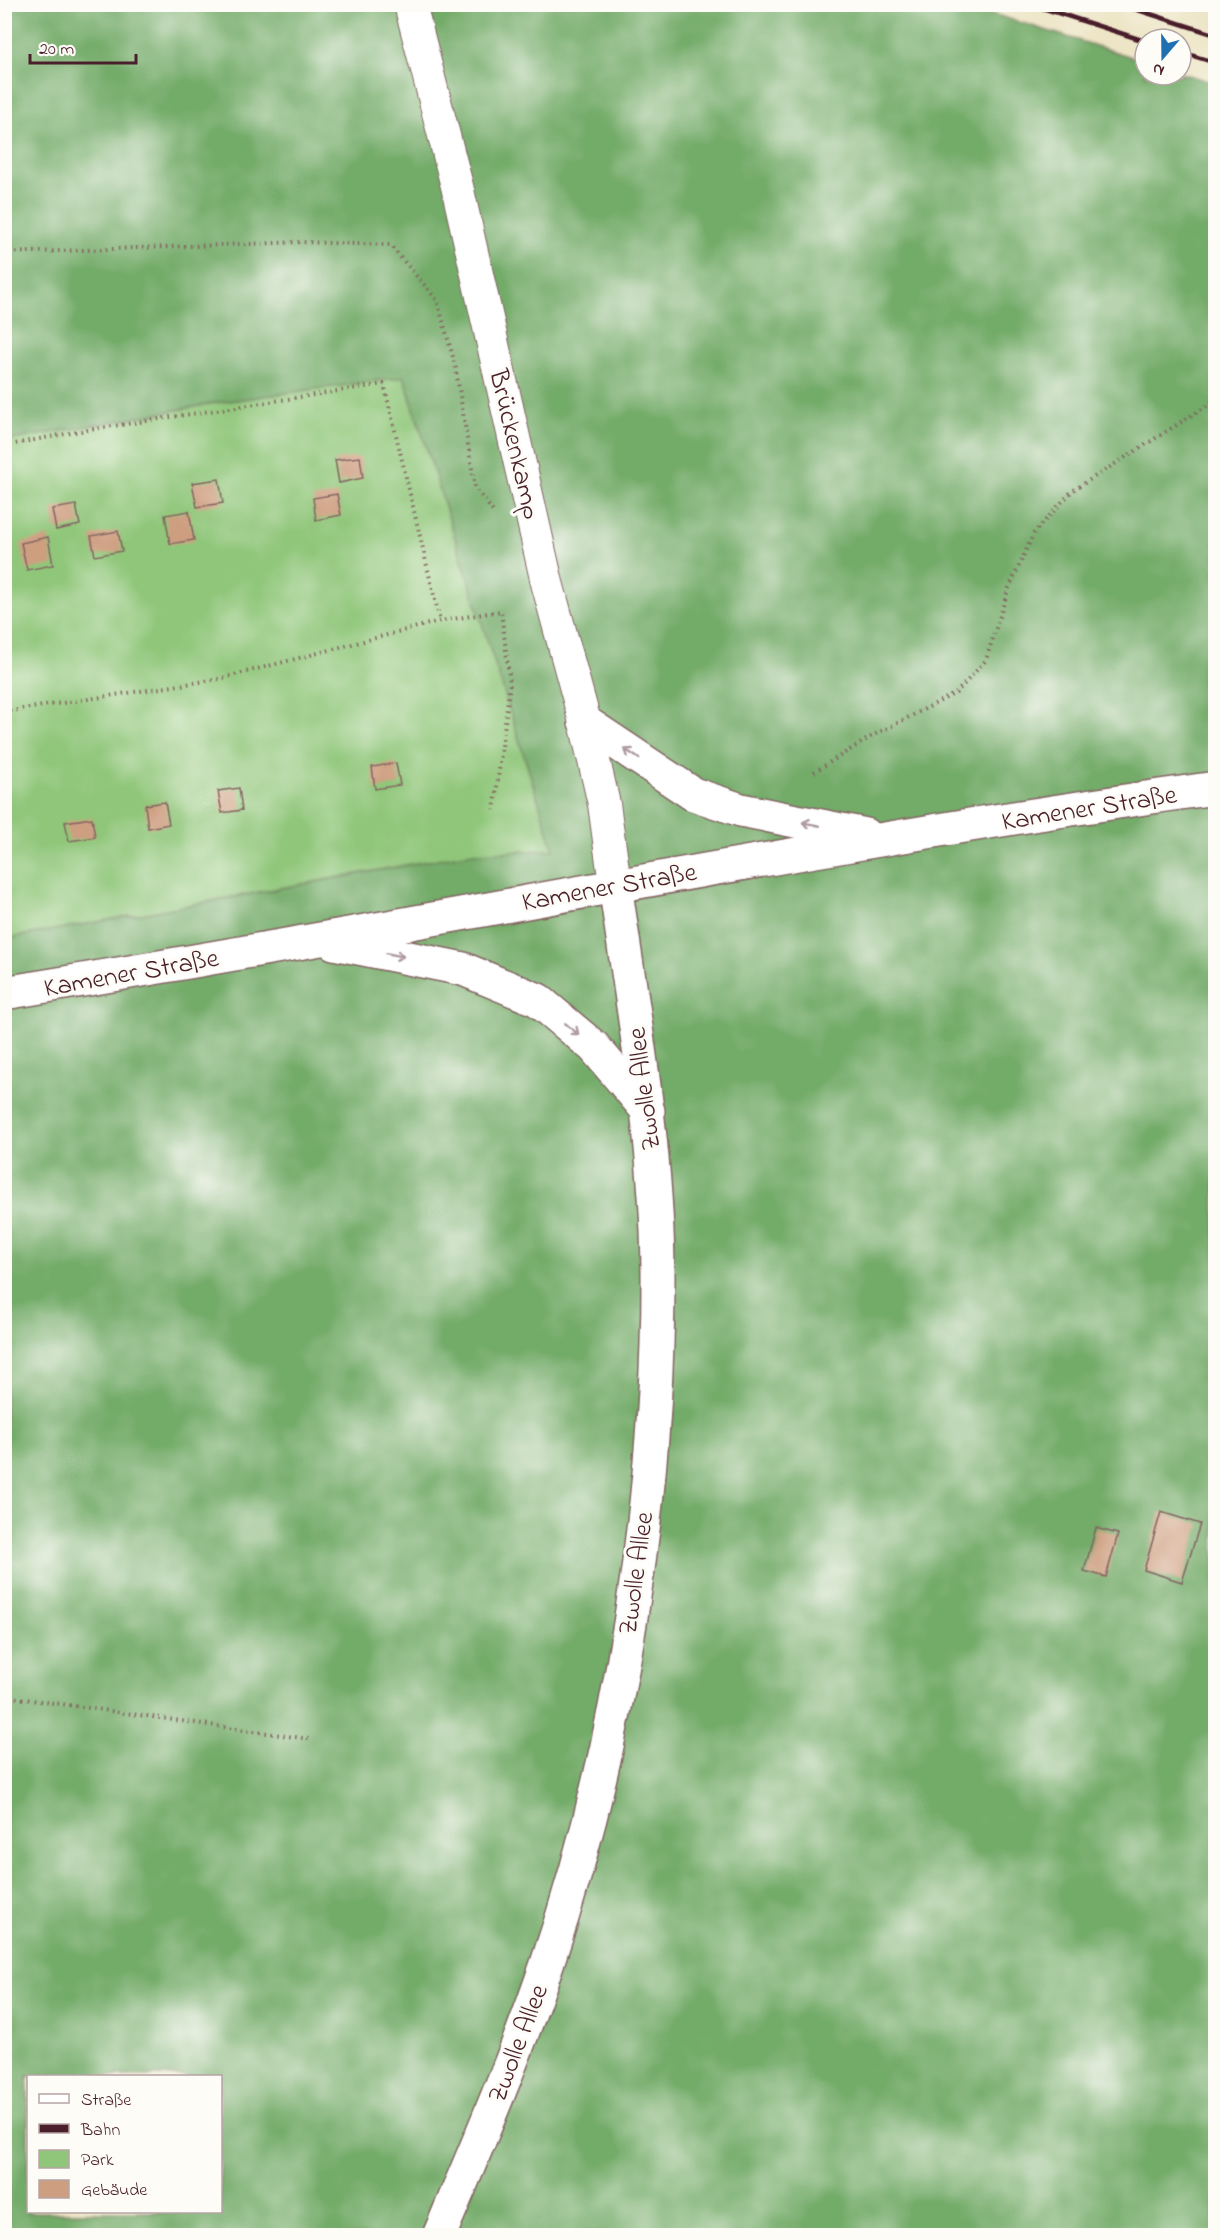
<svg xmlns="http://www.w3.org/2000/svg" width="1220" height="2240" font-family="'Indie Flower',sans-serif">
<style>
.green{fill:#8fc679;stroke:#6c7252;stroke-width:1.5}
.forest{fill:#73ab69;stroke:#5e654a;stroke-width:1.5;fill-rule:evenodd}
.building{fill:#ce9e80}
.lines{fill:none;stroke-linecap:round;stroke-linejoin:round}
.minor-casing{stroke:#836461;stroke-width:34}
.tertiary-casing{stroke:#836461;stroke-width:36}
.secondary-casing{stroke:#836461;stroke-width:36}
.path{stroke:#836461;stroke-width:4;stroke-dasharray:1.5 4.5;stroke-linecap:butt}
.minor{stroke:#fff;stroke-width:32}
.tertiary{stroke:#fff;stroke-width:33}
.secondary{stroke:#fff;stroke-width:33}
.rail{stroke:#4a1f2b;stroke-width:4.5}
.oneway{stroke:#ae9aa0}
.labels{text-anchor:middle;stroke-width:6;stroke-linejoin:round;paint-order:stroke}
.street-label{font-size:27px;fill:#4a1f2b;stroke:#fdfcf7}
</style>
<rect width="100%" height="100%" fill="#fdfcf7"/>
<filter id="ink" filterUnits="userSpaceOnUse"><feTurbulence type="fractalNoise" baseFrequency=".0167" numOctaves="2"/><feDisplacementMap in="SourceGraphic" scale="12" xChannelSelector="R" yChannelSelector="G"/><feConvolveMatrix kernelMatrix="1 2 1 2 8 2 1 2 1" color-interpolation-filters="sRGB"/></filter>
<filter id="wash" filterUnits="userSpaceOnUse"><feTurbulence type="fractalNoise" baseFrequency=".008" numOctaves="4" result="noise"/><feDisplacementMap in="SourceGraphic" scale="24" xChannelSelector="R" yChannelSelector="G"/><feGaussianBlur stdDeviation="1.35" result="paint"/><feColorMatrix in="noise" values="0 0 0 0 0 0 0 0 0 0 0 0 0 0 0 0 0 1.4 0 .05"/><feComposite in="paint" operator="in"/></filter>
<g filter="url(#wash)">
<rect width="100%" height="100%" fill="#ede5c6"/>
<polygon class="green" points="404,377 555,851 472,853 5,939 5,441 221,402"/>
<path class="forest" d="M5,5H964L1145,61V75H1181V73L1215,83V2235H5V939L472,853L554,850L404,377L221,402L5,441ZM28,2076H220V2212H28Z"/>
<g id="blocks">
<g class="building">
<polygon points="360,457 363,478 339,483 335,460"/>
<polygon points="219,479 223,503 197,507 192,483"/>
<polygon points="337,494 341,515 316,520 313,498"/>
<polygon points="76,505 80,525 56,530 52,509"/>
<polygon points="189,511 194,540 170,544 165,515"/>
<polygon points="118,531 122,551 95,556 91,536"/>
<polygon points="48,537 53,565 27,570 21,543"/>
<polygon points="396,763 400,785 375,789 372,767"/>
<polygon points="239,788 242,810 222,813 218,791"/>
<polygon points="165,802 169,824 148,828 145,805"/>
<polygon points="92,818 95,837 69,841 65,822"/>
<polygon points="4,833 9,854 4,855"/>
<polygon points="1161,1512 1200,1524 1182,1582 1144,1570"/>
<polygon points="1096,1528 1118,1534 1106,1577 1084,1571"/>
</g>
</g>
</g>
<g filter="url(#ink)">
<use href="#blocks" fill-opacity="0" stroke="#836461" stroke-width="1.5"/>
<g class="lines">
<defs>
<polyline id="minor" points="410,4 457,186 547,583 585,722 604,804 615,884"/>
<path id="tertiary" d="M439,2236C477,2146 516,2056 547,1964C620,1748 659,1499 658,1271C657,1141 633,1012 615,884"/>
<g id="secondary">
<polyline points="585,722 693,794 741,810 866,835"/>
<polyline points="334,943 463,969 538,1000 594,1047 648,1111"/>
<path d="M4,993C409,928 810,844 1216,788"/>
</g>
</defs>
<use href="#minor" class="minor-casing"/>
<use href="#tertiary" class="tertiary-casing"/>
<use href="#secondary" class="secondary-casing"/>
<g class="path">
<polyline points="4,253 301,242 390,245 437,300 455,364 475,487 494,513"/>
<polyline points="4,446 75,432 384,384 440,621"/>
<polyline points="4,712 219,679 440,621 501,611 510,683 494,810"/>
<polyline points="814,772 874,735 956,693 986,660 1008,590 1034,533 1072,491 1216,400"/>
<polyline points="4,1696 309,1739"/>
</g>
<use href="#minor" class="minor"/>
<use href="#tertiary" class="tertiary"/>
<use href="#secondary" class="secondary"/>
<g class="rail">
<polyline points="1030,4 1145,41"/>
<polyline points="1119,4 1216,35"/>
<polyline points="1181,52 1216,63"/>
</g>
</g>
<defs><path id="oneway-shaft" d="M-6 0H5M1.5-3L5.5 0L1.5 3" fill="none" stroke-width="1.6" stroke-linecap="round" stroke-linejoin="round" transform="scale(1.5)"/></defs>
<g class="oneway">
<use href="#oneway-shaft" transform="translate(632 754) rotate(-146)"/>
<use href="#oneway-shaft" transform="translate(811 824) rotate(-169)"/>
<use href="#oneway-shaft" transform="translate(395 955) rotate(11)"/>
<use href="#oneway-shaft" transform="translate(572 1029) rotate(40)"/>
</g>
</g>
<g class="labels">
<g class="street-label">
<text transform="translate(516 444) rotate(77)" y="9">Brückenkamp</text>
<text transform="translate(1089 807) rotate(-9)" y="9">Kamener Straße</text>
<text transform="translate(609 886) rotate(-10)" y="9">Kamener Straße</text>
<text transform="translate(131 972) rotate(-10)" y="9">Kamener Straße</text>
<text transform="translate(643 1089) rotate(-97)" y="9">Zwolle Allee</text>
<text transform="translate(635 1573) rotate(-82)" y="9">Zwolle Allee</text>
<text transform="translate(517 2043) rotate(-69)" y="9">Zwolle Allee</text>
</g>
</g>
<rect width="1220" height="2240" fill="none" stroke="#fdfcf7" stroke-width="24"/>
<rect x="27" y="2075" width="195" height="138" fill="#fdfcf7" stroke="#b5a4a5" stroke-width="1.5"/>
<rect x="39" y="2094" width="30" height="9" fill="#ffffff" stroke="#b5a4a5" stroke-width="1.5"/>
<text x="81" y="2105" font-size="18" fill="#4a1f2b">Straße</text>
<rect x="39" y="2124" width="30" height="9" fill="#4a1f2b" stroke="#b5a4a5" stroke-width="1.5"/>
<text x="81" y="2135" font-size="18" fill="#4a1f2b">Bahn</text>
<rect x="39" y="2150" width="30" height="18" fill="#8fc679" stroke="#b5a4a5" stroke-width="1.5"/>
<text x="81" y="2165" font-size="18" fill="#4a1f2b">Park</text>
<rect x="39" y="2180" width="30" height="18" fill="#ce9e80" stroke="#b5a4a5" stroke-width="1.5"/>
<text x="81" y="2195" font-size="18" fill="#4a1f2b">Gebäude</text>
<g transform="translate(1163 57) rotate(200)"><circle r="28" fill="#fdfcf7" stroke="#b5a4a5" stroke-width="1.5"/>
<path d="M0-4.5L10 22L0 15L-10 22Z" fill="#1f6fb2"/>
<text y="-9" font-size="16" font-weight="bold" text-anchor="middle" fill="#4a1f2b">N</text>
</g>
<path d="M30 54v9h106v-9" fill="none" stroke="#4a1f2b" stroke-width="3"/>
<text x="39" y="54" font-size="18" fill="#4a1f2b" stroke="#fdfcf7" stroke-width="4.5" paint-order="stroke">20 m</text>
</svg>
